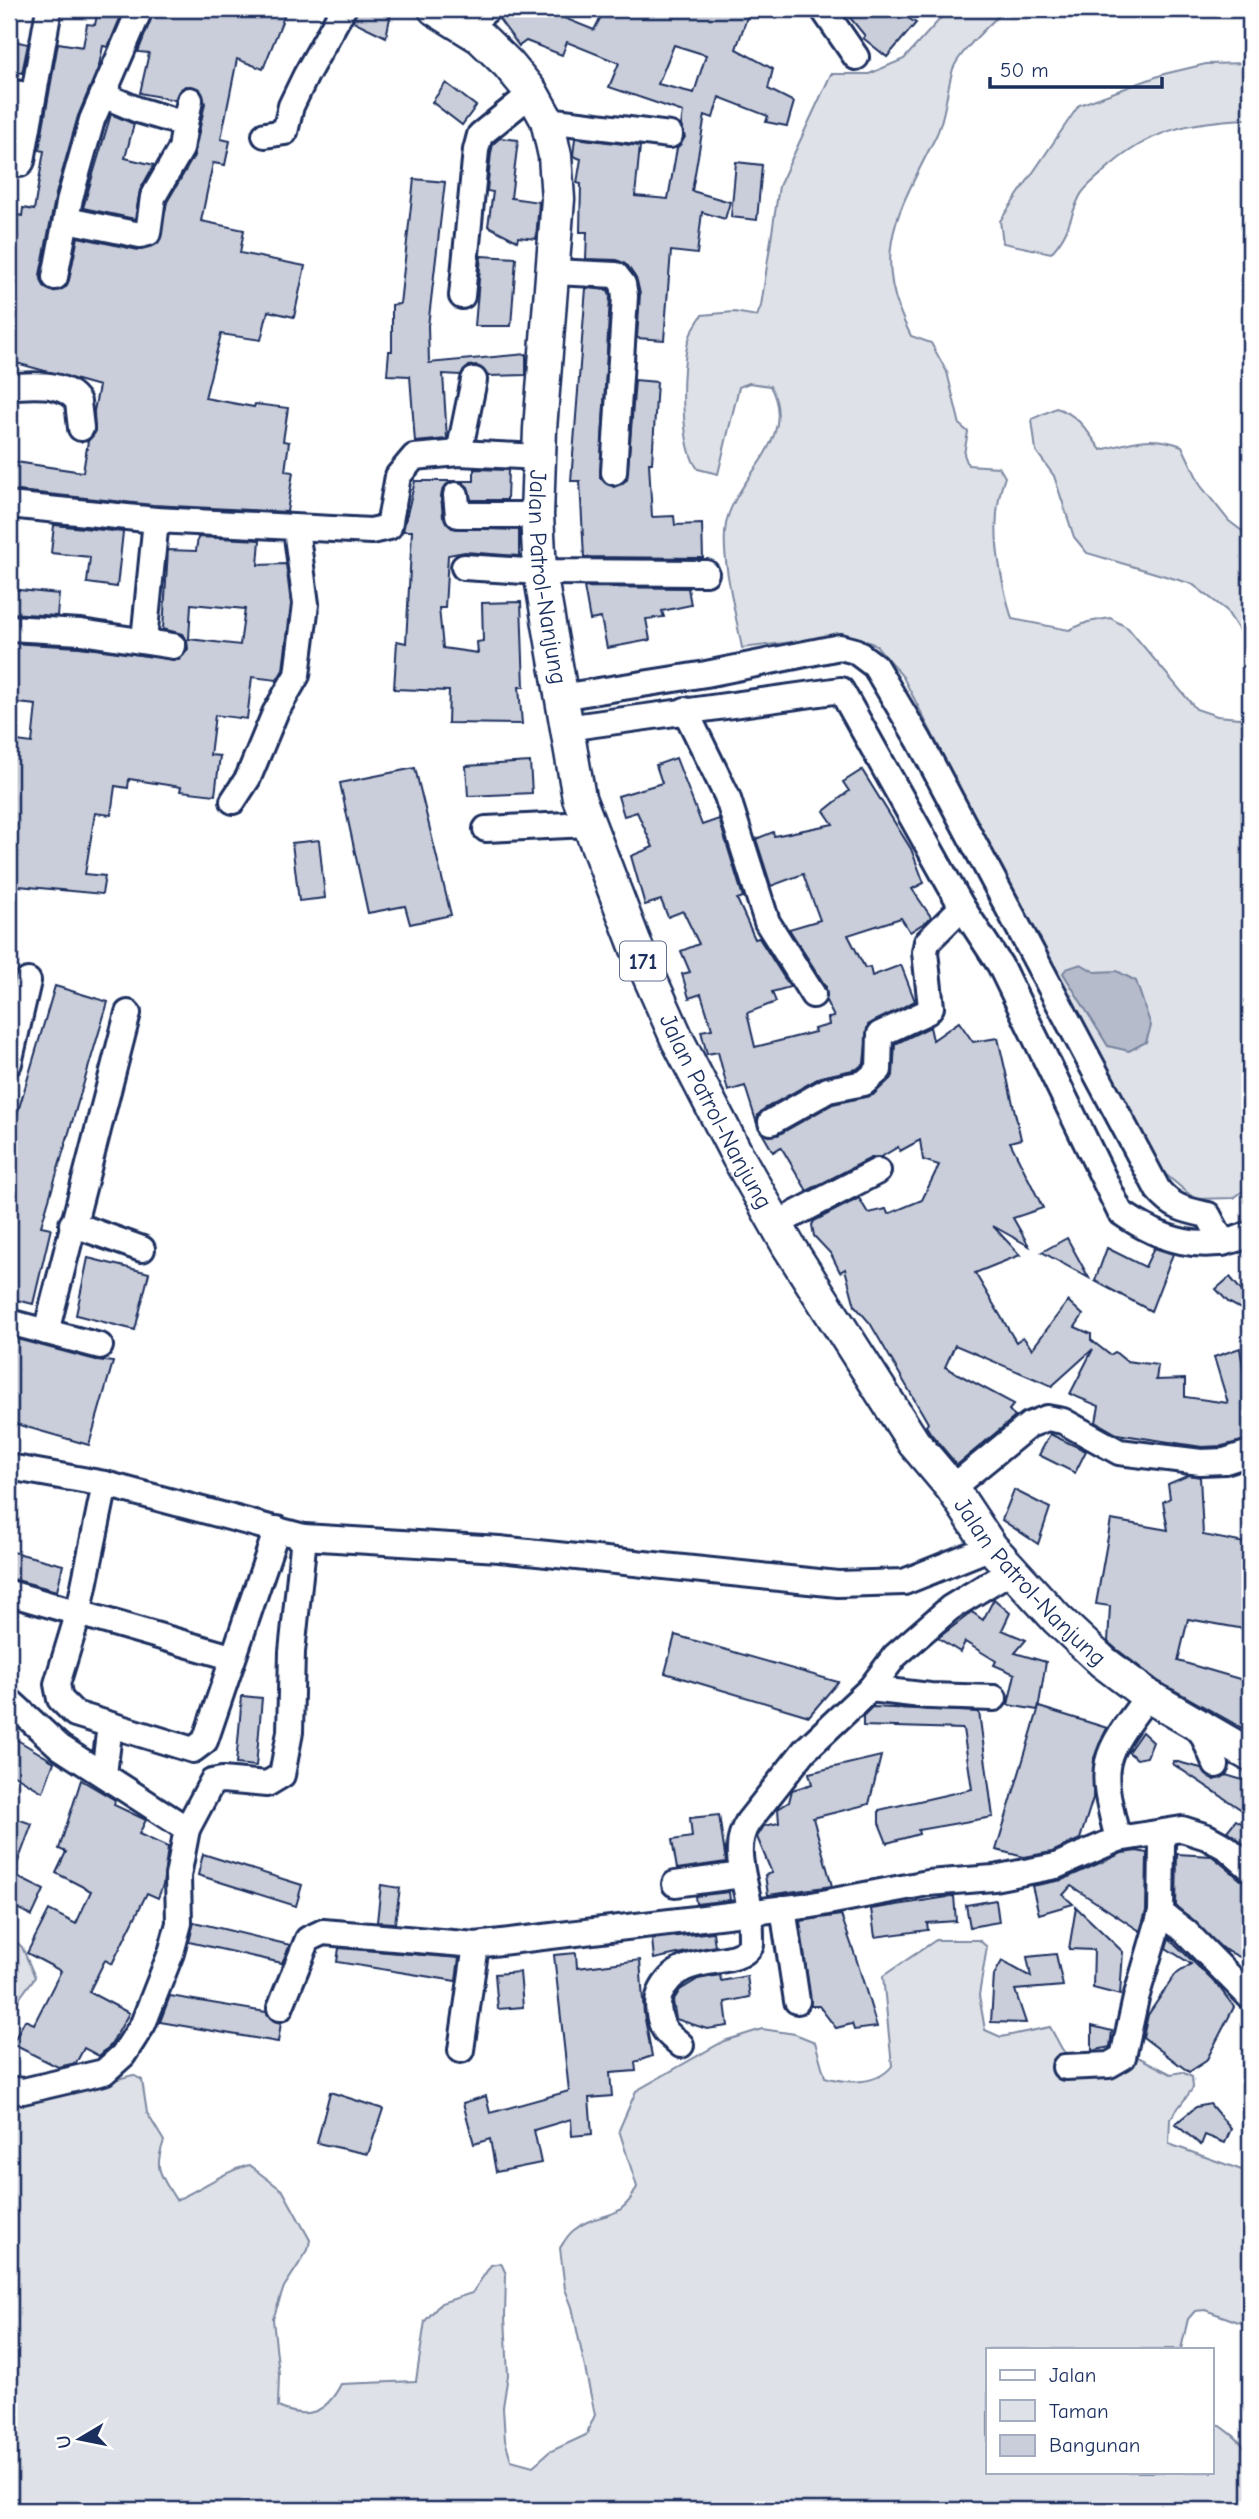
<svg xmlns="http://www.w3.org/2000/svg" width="1259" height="2519" font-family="'Comic Neue',sans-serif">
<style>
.green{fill:#dee1e7;stroke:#7c88a2;stroke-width:2}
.water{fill:#b5bbca;stroke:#77839f;stroke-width:2}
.building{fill:#caceda;stroke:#1b2f5e;stroke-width:2;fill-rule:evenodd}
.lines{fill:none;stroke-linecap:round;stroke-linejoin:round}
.minor-casing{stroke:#1b2f5e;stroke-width:30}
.major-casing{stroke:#1b2f5e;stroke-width:37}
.minor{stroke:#fff;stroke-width:24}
.major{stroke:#fff;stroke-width:32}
.labels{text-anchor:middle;stroke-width:7;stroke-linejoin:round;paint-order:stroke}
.shield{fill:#fff;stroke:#5f6d8e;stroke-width:2}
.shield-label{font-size:23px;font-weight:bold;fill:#1b2f5e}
.street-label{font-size:24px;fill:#1b2f5e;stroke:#fff}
</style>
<rect width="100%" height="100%" fill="#fff"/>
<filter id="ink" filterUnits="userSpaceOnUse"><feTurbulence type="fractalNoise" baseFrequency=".0143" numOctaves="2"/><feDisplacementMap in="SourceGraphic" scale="14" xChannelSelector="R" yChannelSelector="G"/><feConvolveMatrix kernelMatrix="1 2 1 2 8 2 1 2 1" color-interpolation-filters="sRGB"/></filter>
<g filter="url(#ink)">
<g class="green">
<path d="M949,9H1005C992,23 959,52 953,69C946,91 946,116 936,136C899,211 868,253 911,336L931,343L947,372L960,425L968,432L964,454L968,465L999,467L1005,477C988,522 999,573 1012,619L1069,630L1088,622L1110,618L1128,628L1196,709L1217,716L1250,719V1185L1234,1198L1195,1199L1152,1163L903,677L876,645L856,637L844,636L742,648C736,615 720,555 726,524C735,476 800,440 770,386L749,383L739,387L718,474L698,469C680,447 680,367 689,339C691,331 697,323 702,315L734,312L757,316L761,306L779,186L831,74H869L904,59Z"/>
<path d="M1250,63V119C1189,121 1148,130 1102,173C1095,180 1084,188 1080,196C1068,220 1071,231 1051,253L1003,243L1000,221L1079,105L1164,74L1206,64Z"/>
<path d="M1056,408C1078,414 1088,432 1101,450C1131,442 1152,434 1182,446L1201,486L1229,521L1250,537V648L1226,610L1192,584L1087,553L1074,537L1054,476L1036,451L1032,419Z"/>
<polygon points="9,1935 22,1947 35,1977 9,2012"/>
<path d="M936,1940H979L987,1947L979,1995L985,2030L1001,2037L1050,2027L1062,2049L1093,2078L1118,2075L1138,2057L1171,2074L1182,2072L1192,2077L1193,2088L1170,2119L1169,2144L1250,2173V2326L1205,2310L1195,2311L1188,2319L1181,2349H988V2472H1212V2420C1259,2451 1250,2456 1250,2510H9V2102L55,2095L133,2075L142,2080L147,2113L164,2141C153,2170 161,2175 176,2200C202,2189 222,2172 249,2165L283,2191L310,2240L308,2250L284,2287L273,2319L279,2374L278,2407C308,2420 326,2413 341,2384L416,2381L425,2321L441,2303L472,2293L491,2265L501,2263L506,2274L505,2317L508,2375L503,2407L505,2440L511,2460L533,2466L549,2452L586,2435L595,2415L572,2307L565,2289L560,2248C564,2242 568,2234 574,2230C600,2209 620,2225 637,2187L619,2130L636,2091L724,2041L762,2029L795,2034L815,2042L825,2077C846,2083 876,2086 892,2066L883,1976Z"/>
</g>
<polygon class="water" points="1081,964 1095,972 1117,971 1136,981 1151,1026 1146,1042 1129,1051 1108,1046 1063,973 1066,969"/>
<g class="building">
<polygon points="98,9 124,9 108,47 103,46 99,66 78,116 56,194 40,275 45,288 53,292 66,287 69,280 78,237 138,250 158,243 167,202 194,156 205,103 200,89 185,86 179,91 175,100 140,93 149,53 138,52 155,9 287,9 263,69 237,59 221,139 230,141 225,165 213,163 201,221 244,230 240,253 305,266 294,317 268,311 261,340 221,334 205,398 254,407 255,404 288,408 283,441 289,442 285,471 293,472 287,512 153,505 9,490 9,461 83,472 88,441 95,433 94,411 99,386 9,361 9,213 22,216 23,208 34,210 44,151 39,150 58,43 83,47 87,24 95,25"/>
<polygon points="358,9 380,9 391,13 386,37 353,21"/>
<path d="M511,9H542L594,30L605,9H750L736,49L773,69L768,89L794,102L787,126L766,122L768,116L719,97L713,118L705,115L692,191L730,202L725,219L702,212L697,254L671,251L664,340L637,338L640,294L637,281L628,266L617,260L586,259L587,232H580L581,184L577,183L581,159L573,156L575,138L640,146L635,196L668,199L677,148L685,137L681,126L683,112L609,87L619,63L567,42L562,55L526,41L519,46L499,19ZM674,45L706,55L694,93L658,84Z"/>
<polygon points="843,9 893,9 916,23 887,57 863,38 865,36"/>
<polygon points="9,40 28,44 22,73 9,70"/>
<polygon points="446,83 476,106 462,125 432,102"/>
<polygon points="111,114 134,124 125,158 154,165 140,190 135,219 83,208"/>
<polygon points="500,138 518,140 511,198 539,202 536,239 518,237 517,241 488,226 493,192 487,191 491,153 493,144"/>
<polygon points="736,162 762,165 757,220 731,217"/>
<polygon points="414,179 445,182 428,326 429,363 526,354 526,375 488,376 476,365 469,366 461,375 443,374 447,439 415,442 410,376 387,375 389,351 392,351 392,305 400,304"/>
<polygon points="481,256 516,258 511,326 475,326"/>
<polygon points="586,288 608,290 610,297 600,478 614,487 627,480 635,380 657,382 652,463 649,463 652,517 674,516 675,525 702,524 703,558 584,557 580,481 571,481"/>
<polygon points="474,469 508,470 507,500 471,500 468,487 460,481 474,481"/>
<polygon points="415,481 452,481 443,488 441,496 443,517 452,528 519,530 519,556 465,552 448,555 445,608 439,608 443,648 478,653 477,642 483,641 482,603 521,602 524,687 519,687 522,724 448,723 449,691 394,689 397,641 406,643 412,531 403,531"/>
<polygon points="54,525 123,532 117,587 87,583 90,557 51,553"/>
<path d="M198,537L260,540L258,565L286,564L291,604L283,670L277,680L252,677L247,719L215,715L210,755L220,756L215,795L180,791L181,787L129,779L128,788L115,786L111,815L95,813L85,874L105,876L102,894L9,885V740L32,743L36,705L9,702V643L79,647L179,660L188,649L187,640L182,634L163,629L168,550L196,551ZM191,604L245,609L240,645L189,639Z"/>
<polygon points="584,587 688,588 691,605 662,611 664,617 646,619 650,640 607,648 601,618 590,620"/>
<polygon points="9,589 59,594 57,616 9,613"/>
<polygon points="676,758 702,825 719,819 743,897 737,899 755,939 759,938 790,987 772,992 776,1002 747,1013 755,1047 815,1032 814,1029 829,1025 828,1018 834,1017 826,1001 826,987 789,929 820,920 803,874 771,886 756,839 773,832 774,836 833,824 824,811 849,791 843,782 862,770 911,849 924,883 912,889 931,917 927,921 910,932 901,918 848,935 865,968 870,967 872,976 901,965 915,1001 868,1025 864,1063 857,1069 821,1077 764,1109 758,1115 757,1124 745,1086 728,1091 718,1052 707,1054 701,1031 712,1029 701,994 689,998 682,974 690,972 681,951 699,944 683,911 668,917 661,900 645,905 631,856 653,847 637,812 624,816 618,796 662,783 656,765"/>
<polygon points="530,762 532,793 468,796 466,766"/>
<polygon points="415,768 451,915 410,924 405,906 368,913 340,783"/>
<polygon points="319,840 325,898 299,901 292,843"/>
<polygon points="55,986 108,1002 41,1226 51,1228 33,1304 13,1299 14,1292 9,1292 9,1142"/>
<polygon points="959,1022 973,1042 998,1038 1021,1139 1010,1142 1043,1208 1013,1218 1029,1246 993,1226 1020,1255 975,1273 1016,1342 1023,1337 1032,1349 1068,1301 1083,1315 1075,1327 1091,1334 1091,1340 1110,1355 1115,1352 1126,1361 1158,1365 1156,1380 1185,1379 1185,1397 1228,1403 1214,1357 1240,1348 1250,1412 1250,1439 1222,1446 1202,1447 1117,1434 1096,1422 1099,1406 1070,1394 1093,1349 1052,1386 955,1345 945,1367 1014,1404 1009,1410 1015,1417 957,1465 931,1434 926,1426 928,1423 870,1323 855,1306 845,1269 840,1272 831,1254 814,1236 812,1225 814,1221 859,1198 868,1213 886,1209 888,1214 922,1200 939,1165 923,1160 920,1140 900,1151 898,1147 881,1157 871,1158 807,1191 781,1147 773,1152 762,1133 778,1135 833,1104 873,1095 893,1076 895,1044 930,1027 933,1040"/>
<polygon points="1067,1238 1089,1278 1042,1252"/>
<polygon points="1107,1248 1145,1267 1154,1248 1173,1254 1151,1311 1095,1281"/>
<polygon points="88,1258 149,1273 135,1330 76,1315"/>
<polygon points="1230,1277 1250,1301 1250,1314 1228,1302 1216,1289"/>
<polygon points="9,1337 96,1360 113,1362 89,1445 9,1422"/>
<polygon points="1050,1434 1086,1451 1075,1473 1039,1455"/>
<polygon points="1189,1475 1200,1477 1203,1535 1250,1544 1250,1630 1188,1619 1178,1661 1250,1682 1250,1705 1244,1729 1158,1681 1115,1648 1108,1642 1110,1606 1096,1604 1111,1520 1168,1530 1163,1502 1170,1498 1168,1484"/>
<polygon points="1014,1490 1050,1508 1038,1544 1002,1520"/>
<polygon points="9,1551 63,1565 57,1591 9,1578"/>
<polygon points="994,1599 1010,1613 1002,1630 1026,1640 1015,1653 1046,1662 1038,1710 1008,1705 1015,1674 994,1665 996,1661 965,1642 960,1652 938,1638 972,1612 983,1620"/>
<polygon points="675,1635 838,1682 809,1716 665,1673"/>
<polygon points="242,1696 262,1698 256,1766 236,1764"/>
<polygon points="872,1707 979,1712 993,1817 918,1830 919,1834 887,1843 879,1823 879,1810 972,1789 963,1729 863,1726 863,1716"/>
<polygon points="1039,1707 1107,1728 1094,1758 1093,1798 1080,1839 1052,1852 1024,1857 996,1850"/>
<polygon points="1142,1732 1153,1742 1147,1757 1137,1759 1128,1752"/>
<polygon points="9,1735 54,1762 43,1792 9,1772"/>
<polygon points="881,1756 869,1804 813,1818 832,1886 768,1895 765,1875 772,1873 757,1837 764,1826 779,1823 778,1809 789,1802 792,1790 812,1784 809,1773"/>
<polygon points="1174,1761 1201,1768 1214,1780 1226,1775 1246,1781 1242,1810 1173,1764"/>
<polygon points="81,1780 115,1800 114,1805 146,1820 139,1834 168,1847 163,1885 158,1898 147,1893 112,1964 105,1960 89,1992 129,2013 111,2045 99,2056 84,2048 76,2063 58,2067 12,2044 25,2020 34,2024 61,1971 27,1953 49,1910 76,1924 91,1891 56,1873 66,1852 59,1849"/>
<polygon points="719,1815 726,1862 677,1869 672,1840 692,1837 690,1818"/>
<polygon points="9,1816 32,1824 13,1875 44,1890 32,1916 9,1904"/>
<polygon points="1236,1820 1250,1828 1250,1849 1227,1831"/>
<polygon points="1137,1851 1147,1853 1146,1911 1140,1931 1071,1886 1063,1895 1073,1904 1039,1914 1032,1886 1062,1880 1122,1853"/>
<polygon points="203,1854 302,1885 296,1906 198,1875"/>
<polygon points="1177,1854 1212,1856 1241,1880 1250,1882 1250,1962 1223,1949 1176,1906"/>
<polygon points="381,1885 400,1888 395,1923 377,1922"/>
<polygon points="729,1892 730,1900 696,1904 695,1896"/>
<polygon points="954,1896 956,1921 927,1923 928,1930 875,1937 871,1909"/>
<polygon points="996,1900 999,1922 970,1927 966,1905"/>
<polygon points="1076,1907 1123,1952 1120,1995 1093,1988 1094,1950 1069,1949"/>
<polygon points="841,1915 856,1958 877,2027 854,2030 852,2024 836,2028 819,2006 811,2006 800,1921"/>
<polygon points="194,1922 290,1945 282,1963 189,1942"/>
<polygon points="713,1932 715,1946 654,1959 652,1939"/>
<polygon points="1169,1938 1219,1987 1234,2007 1206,2061 1189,2072 1143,2037 1148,2015 1175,1975 1191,1964 1166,1948"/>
<polygon points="339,1948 459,1958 456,1981 337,1962"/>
<polygon points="576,1953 577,1968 640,1960 644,2014 652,2056 635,2062 636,2071 610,2073 612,2096 589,2098 592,2134 572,2136 571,2119 534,2130 541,2163 496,2172 490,2139 474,2144 463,2103 486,2096 490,2113 569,2091 554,1955"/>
<polygon points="1056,1954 1063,1986 1015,1990 1026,2023 991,2022 994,1975 1002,1961 1031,1977 1027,1957"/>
<polygon points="520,1972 523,2007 498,2009 495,1974"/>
<polygon points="720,1975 721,1981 747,1976 750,1997 725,2002 728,2026 707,2029 676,2019 673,2001 680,1990 698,1979"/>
<polygon points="170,1996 266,2012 274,2021 281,2023 278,2042 160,2022"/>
<polygon points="1092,2026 1112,2031 1110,2047 1092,2051"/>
<polygon points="330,2092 383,2109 368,2154 317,2143"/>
<polygon points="1210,2104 1231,2129 1225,2143 1205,2135 1201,2145 1175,2124 1196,2107"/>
</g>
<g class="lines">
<defs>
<g id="minor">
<polyline points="823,9 856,57"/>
<polyline points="466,27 488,9"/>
<polyline points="9,92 33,96"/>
<polyline points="103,95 138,110 185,124 190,100"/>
<polyline points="547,120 670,135"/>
<polyline points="265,135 285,132 291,106 306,75 343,9"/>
<polyline points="9,164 20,164 22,161 49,9"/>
<polyline points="67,220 140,235 148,233 153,197 181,149 185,124"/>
<polyline points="554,272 616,275 623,284 625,296 614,472"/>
<polyline points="55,277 70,198 92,120 140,9"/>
<polyline points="462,296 476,150 480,135 532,93"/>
<path d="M9,386C31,386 64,380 78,402L81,428"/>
<polyline points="459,453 474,380"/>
<polyline points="456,495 458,515 537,515"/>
<polyline points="9,505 156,520 371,531 389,527 398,476 414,457 459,453 539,457"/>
<polyline points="464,567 540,572 706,573"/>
<polyline points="9,628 81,632 173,646"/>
<polyline points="144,640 156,520"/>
<path d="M560,697L706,674L840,647L855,651L875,666L919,740L1158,1190C1173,1208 1185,1210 1208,1215L1223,1243"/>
<polyline points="685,710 727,796 767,922 813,995"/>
<path d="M566,728L841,690L962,907L1000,965L1120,1212C1160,1240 1203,1255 1250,1234"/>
<polyline points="233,801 248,778 275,713 297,675 306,604 296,529"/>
<polyline points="486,829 588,824"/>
<polyline points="9,1063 28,981"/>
<polyline points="771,1122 828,1090 864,1083 879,1070 880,1034 927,1012 931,1007 925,952 927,942 962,907"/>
<polyline points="72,1224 142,1249"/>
<polyline points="776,1224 878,1171"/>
<polyline points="9,1322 100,1346"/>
<polyline points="46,1332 128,1013"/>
<polyline points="9,1467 105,1484 304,1537 499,1549 838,1584 904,1582 991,1547"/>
<polyline points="105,1484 78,1615 57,1684 60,1699 75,1714 180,1746 193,1750 205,1741 277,1529"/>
<polyline points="952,1488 1029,1425 1047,1418 1063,1421 1119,1452 1201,1462 1225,1461 1250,1453"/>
<polyline points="9,1593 231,1657"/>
<polyline points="870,1689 930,1696 994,1698"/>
<polyline points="12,1703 60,1747 187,1829 212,1782 222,1780 267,1784 282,1775 290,1732 292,1652 304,1537"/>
<polyline points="1199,1726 1216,1765"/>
<polyline points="104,1774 110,1725"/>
<polyline points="1157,1834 1162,1845 1161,1913 1185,1931 1250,1997"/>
<path d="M1118,1839C1098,1763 1101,1758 1148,1696"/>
<polyline points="675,1884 742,1875"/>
<polyline points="783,1908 797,2001"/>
<polyline points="280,2008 308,1939 323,1932 476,1945 812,1905 928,1883 994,1878 1056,1866 1118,1839 1182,1829 1207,1837 1227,1848 1250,1868"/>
<path d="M681,2045C676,2040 669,2036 665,2030C659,2021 656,2004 660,1994C681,1947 734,1972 751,1945C751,1934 751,1923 750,1912C747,1882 730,1849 748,1822L805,1750L870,1689L895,1656L950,1608L1012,1570"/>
<polyline points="461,2050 476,1945"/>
<polyline points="1065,2067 1109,2065 1123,2057 1136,1998 1161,1913"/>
<polyline points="9,2089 23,2091 104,2072 123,2055 143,2024 171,1953 179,1923 178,1876 187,1829"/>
</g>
<g id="major">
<path id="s1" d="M435,9L480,37L508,64L532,93L547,120L555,156L558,199L540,429L537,515L540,572L579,798L637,949L678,1041L738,1157L789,1247L914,1443L952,1488L991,1547L1057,1619L1103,1662L1148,1696L1250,1755"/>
</g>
</defs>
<use href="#minor" class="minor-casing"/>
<use href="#major" class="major-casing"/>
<use href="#minor" class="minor"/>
<use href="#major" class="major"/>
</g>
</g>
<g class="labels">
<rect class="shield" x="620" y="941.5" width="46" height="39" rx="5"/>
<g class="shield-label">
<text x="643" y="969">171</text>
</g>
<g class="street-label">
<text dy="8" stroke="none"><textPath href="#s1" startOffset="620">Jalan Patrol-Nanjung</textPath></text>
<text dy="8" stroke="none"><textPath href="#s1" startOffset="1186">Jalan Patrol-Nanjung</textPath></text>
<text dy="8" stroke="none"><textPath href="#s1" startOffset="1754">Jalan Patrol-Nanjung</textPath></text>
</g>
</g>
<rect width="1259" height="2519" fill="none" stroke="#fff" stroke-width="35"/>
<rect x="18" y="18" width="1224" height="2484" fill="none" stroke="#1b2f5e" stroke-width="2.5" filter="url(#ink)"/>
<rect x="986" y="2348" width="228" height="126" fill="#ffffff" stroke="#a4acbf" stroke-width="2"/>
<rect x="1000" y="2370" width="35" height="10" fill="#ffffff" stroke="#a4acbf" stroke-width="2"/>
<text x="1049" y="2382" font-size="21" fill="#1b2f5e">Jalan</text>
<rect x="1000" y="2400" width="35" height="21" fill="#dee1e7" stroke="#a4acbf" stroke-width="2"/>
<text x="1049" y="2418" font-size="21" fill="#1b2f5e">Taman</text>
<rect x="1000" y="2435" width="35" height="21" fill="#caceda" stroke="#a4acbf" stroke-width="2"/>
<text x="1049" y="2452" font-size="21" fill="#1b2f5e">Bangunan</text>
<g transform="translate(80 2439) rotate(260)" stroke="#ffffff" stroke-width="5" paint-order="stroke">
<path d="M0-5L12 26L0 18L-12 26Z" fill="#1b2f5e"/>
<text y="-10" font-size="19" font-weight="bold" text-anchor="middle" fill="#1b2f5e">U</text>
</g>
<path d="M990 77v10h172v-10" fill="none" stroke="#1b2f5e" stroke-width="3.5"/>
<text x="1000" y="77" font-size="21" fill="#1b2f5e" stroke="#ffffff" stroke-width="5" paint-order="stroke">50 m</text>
</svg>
